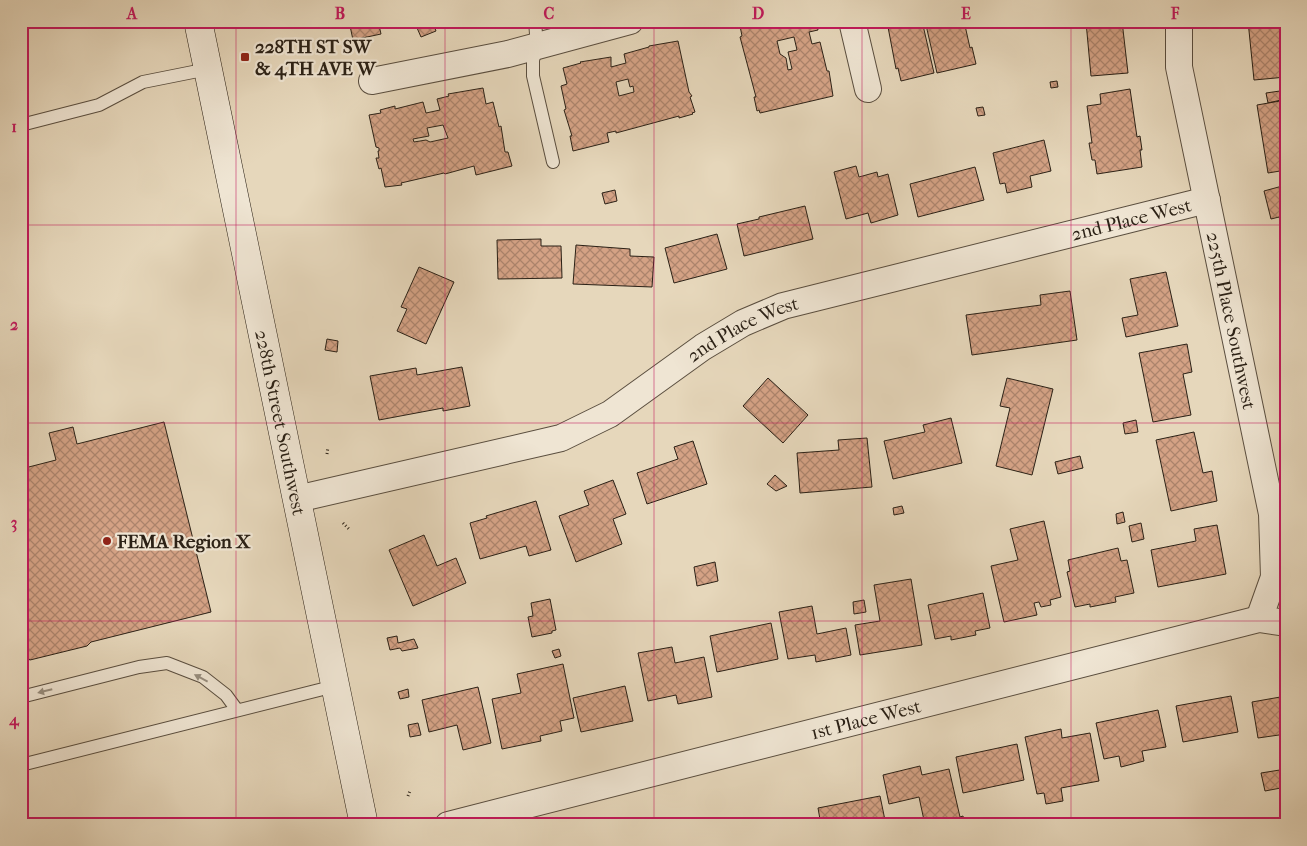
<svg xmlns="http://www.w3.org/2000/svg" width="1307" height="846" font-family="'IM FELL French Canon',serif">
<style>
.building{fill:url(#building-cross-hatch);stroke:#2b2116;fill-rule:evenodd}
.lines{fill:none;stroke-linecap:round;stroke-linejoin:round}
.lane-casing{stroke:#5a4e3f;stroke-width:14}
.street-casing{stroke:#5a4e3f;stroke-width:28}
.secondary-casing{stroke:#2b2116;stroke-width:29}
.path{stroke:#2b2116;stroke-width:3;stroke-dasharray:1 2.5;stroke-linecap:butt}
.lane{stroke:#efe5d3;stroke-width:12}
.street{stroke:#efe5d3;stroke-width:26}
.secondary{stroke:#efe5d3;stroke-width:28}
.oneway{fill:#978d7e}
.grid{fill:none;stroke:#c2185b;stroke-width:1;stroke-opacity:0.55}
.poi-dot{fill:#8f2418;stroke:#efe5d3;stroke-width:2}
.labels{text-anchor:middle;stroke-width:4.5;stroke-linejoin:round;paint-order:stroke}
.poi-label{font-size:19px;font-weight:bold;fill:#2b2116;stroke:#efe5d3;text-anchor:start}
.street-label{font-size:19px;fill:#2b2116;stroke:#efe5d3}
.neatline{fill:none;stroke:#c2185b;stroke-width:2}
.grid-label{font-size:16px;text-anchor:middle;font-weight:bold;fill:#c2185b}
</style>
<defs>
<pattern id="building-cross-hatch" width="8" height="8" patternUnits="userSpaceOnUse" patternTransform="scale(1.25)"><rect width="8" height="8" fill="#d4a285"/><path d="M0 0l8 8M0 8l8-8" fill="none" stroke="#ac846c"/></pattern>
</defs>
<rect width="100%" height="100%" fill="#e6d7bb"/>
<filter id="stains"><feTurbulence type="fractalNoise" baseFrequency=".004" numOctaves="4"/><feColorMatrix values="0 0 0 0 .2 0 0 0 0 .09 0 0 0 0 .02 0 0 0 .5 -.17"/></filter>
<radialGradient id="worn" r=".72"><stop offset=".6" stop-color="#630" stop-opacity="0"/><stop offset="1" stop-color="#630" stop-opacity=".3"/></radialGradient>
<g class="building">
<polygon points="74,21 91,21 75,25"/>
<polygon points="349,21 378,21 381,34 353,40"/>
<polygon points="414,21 432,21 436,31 421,37"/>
<path d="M729,21H816L818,30L809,32L812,44L820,42L827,71H829L833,96L760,113L759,110L757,111L754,97H756L740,37L742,36L740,26L730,28ZM794,37L797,50L788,52L792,69L788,70L786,58L780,54L777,41Z"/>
<polygon points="896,21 913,21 913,23 922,21 934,73 901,81 898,68 896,69 888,27 896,25"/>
<polygon points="928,21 964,21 970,48 972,47 976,64 937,73 926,25"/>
<polygon points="1122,21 1128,73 1091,76 1086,22"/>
<polygon points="1248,21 1285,21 1286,77 1254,80"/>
<path d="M678,41L689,92L692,96L690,97L695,112L692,113L693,114L679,118V116L616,133V131L607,133L609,142L573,151L570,136H572L564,110L566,109L561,86L567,84L563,68L581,63L580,62L611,57V67L626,63L624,54L649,47V46ZM628,79L630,87L633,86L634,92L619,96L616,82Z"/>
<polygon points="1057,81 1058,87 1051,88 1050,82"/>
<path d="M483,88L486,104L493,102L499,127L501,126L505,152H508L512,166L476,175L474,166L445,174L444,173L401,183L402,185L385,187L381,168L379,169L376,158H379L378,151H379V148L376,147L369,115L381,113L380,110L395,106V109L423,102L426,113L440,110L437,99L449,96L448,94ZM443,125L448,138L430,142L426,140L414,142L413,139L429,136L427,128Z"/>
<polygon points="1130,89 1137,137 1140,136 1142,150 1140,150 1142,167 1097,174 1095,160 1092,160 1089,143 1092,143 1087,106 1101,104 1100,94"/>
<polygon points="1280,91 1281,100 1268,103 1266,93"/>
<polygon points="1286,100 1286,170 1268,173 1257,105"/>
<polygon points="983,107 985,115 978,116 976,108"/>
<polygon points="1044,140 1051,171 1030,176 1032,187 1007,193 1005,183 1000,184 993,153"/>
<polygon points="856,166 859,177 877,172 878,177 888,174 898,215 871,223 868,213 846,219 834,172"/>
<polygon points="975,167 984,200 918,217 910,184"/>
<polygon points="1286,185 1286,240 1279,217 1271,219 1264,191"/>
<polygon points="615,190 617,201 605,204 602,193"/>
<polygon points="805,206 813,239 744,256 737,224 759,219 759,217"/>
<polygon points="717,234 727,269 674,283 665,248"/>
<polygon points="541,239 541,246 561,246 562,278 498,279 497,240"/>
<polygon points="576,245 630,249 630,256 654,257 652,287 573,284"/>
<polygon points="419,267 454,282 426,344 397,331 407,309 401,307"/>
<polygon points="1166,272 1178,326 1126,337 1122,318 1138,315 1130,279"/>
<polygon points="1070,291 1077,340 972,355 966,315 1041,305 1040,295"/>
<polygon points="327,339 338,341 337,352 325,350"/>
<polygon points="1187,344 1192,372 1183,374 1191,415 1153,422 1139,353"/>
<polygon points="462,367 470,406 443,411 443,408 379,420 370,376 416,368 417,375"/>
<polygon points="768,378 808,415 783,443 743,406"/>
<polygon points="1007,378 1053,389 1032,475 996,466 1010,408 1000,406"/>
<polygon points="951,418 962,463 893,479 884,441 925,432 923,425"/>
<polygon points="1136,420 1138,432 1125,434 1123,423"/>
<polygon points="164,422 211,612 91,642 87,646 30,660 25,657 21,644 21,469 56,460 49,433 73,427 77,444"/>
<polygon points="1194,432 1203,473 1212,471 1217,501 1171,511 1156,440"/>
<polygon points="867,438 872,487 800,493 797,453 839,450 838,440"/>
<polygon points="693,441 707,484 647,504 637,473 678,459 674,447"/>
<polygon points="1080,456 1083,468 1058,474 1055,462"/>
<polygon points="775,475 787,486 776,491 767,484"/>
<polygon points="613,480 626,514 613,519 622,544 576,562 559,516 589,505 584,491"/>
<polygon points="536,501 551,550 529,556 526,546 480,559 470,523 487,518 486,516"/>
<polygon points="902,506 904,513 894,515 893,508"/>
<polygon points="1123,512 1125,522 1117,524 1116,514"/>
<polygon points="1044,521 1061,597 1050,600 1051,605 1041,607 1039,602 1034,603 1037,615 1004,622 991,566 1018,560 1010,529"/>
<polygon points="1141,523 1144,539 1132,542 1129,526"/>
<polygon points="1217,525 1226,574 1158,587 1151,550 1196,541 1194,529"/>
<polygon points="424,535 437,566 456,558 466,583 413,606 389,550"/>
<polygon points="1118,548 1121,561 1127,560 1134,593 1115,597 1116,602 1090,607 1090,604 1075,607 1067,572 1070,571 1068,560"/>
<polygon points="715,562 718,581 697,586 694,567"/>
<polygon points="911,579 922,645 860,655 855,625 880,621 874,585"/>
<polygon points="983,593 990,628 975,631 976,635 951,640 951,636 935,639 928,605"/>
<polygon points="550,599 556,630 552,631 552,633 532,637 528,617 533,616 531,603"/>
<polygon points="864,600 866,612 854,614 853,602"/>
<polygon points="812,606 817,634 846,628 851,655 816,662 815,655 788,659 779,612"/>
<polygon points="771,623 778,659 717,672 710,636"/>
<polygon points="397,636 398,643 414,639 418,648 402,651 400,648 390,650 387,638"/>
<polygon points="672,647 675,663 704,657 712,697 678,704 676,695 648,701 638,653"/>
<polygon points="559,649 561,656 555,658 552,651"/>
<polygon points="563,664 574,718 560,721 562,731 540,736 541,741 502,749 492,699 521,693 517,674"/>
<polygon points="625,686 633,721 581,732 573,698"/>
<polygon points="478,687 491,743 463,750 457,725 429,732 422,700"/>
<polygon points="408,689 409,697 400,699 398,692"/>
<polygon points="1231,696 1238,732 1183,742 1176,706"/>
<polygon points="1286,696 1286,734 1258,738 1252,702"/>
<polygon points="1158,710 1166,747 1142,751 1144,761 1121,767 1119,756 1104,759 1096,723"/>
<polygon points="418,723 421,735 410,737 408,725"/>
<polygon points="1061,729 1062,738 1090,733 1099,781 1061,788 1063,801 1046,804 1044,793 1037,794 1025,737"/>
<polygon points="1017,744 1024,780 963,793 956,757"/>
<polygon points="920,766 922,775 949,769 960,817 963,816 965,825 950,825 948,819 925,825 919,797 889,804 883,775"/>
<polygon points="1286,769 1286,787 1265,791 1261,773"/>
<polygon points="880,796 886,825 821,825 818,808"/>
</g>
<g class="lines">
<defs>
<g id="lane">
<polyline points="535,21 537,47 533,60 533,76 553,162"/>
<polyline points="21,125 99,105 143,82 208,69"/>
<polyline points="21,697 139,667 167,663 203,677 226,695 237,710"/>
<polyline points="21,765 335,686"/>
</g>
<g id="street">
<polyline points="852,21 868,89"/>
<path id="s1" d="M1179,21V67L1272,514L1274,577L1259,619"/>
<polyline points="372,81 508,54 630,21"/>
<path id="s2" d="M297,499L561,438L610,414L703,347L743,323L783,306L1207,200"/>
<path id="s3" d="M448,825L1259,619L1286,623"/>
</g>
<g id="secondary">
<path id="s4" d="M198,21L364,825"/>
</g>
</defs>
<use href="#lane" class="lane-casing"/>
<use href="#street" class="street-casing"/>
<use href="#secondary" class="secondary-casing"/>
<g class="path">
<polyline points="327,454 328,447"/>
<polyline points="343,523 349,529"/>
<polyline points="408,796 410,791"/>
</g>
<use href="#lane" class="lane"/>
<use href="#street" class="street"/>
<use href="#secondary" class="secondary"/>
</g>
<defs><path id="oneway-solid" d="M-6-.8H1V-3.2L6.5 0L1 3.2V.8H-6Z" transform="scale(1.25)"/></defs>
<g class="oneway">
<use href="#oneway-solid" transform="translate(201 678) rotate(-152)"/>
<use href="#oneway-solid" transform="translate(45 691) rotate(166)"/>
</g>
<path class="grid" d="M236,21V825M445,21V825M654,21V825M862,21V825M1071,21V825M21,225H1286M21,423H1286M21,621H1286"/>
<g class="poi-dot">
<rect x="240" y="52" width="10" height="10" rx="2.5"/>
<circle cx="107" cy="541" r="5"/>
</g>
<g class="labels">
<g class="poi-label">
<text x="255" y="53">228TH ST SW<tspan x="255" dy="22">&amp; 4TH AVE W</tspan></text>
<text x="117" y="548">FEMA Region X</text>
</g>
<g class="street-label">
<text dy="7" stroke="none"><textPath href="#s2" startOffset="889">2nd Place West</textPath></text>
<text dy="7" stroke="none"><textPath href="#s1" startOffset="305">225th Place Southwest</textPath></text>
<text dy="7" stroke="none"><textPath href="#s2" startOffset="484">2nd Place West</textPath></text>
<text dy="7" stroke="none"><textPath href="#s4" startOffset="410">228th Street Southwest</textPath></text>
<text dy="7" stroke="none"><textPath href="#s3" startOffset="431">1st Place West</textPath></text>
</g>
</g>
<rect width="1307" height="846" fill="none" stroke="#e6d7bb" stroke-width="55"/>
<rect x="28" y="28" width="1252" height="790" class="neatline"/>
<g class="grid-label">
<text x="132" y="19">A</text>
<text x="340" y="19">B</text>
<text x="549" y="19">C</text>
<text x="758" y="19">D</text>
<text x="966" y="19">E</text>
<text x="1175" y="19">F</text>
<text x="14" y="132">1</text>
<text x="14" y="330">2</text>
<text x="14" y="528">3</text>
<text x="14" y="725">4</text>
</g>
<rect width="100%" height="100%" filter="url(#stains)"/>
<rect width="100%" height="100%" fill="url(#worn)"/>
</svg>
